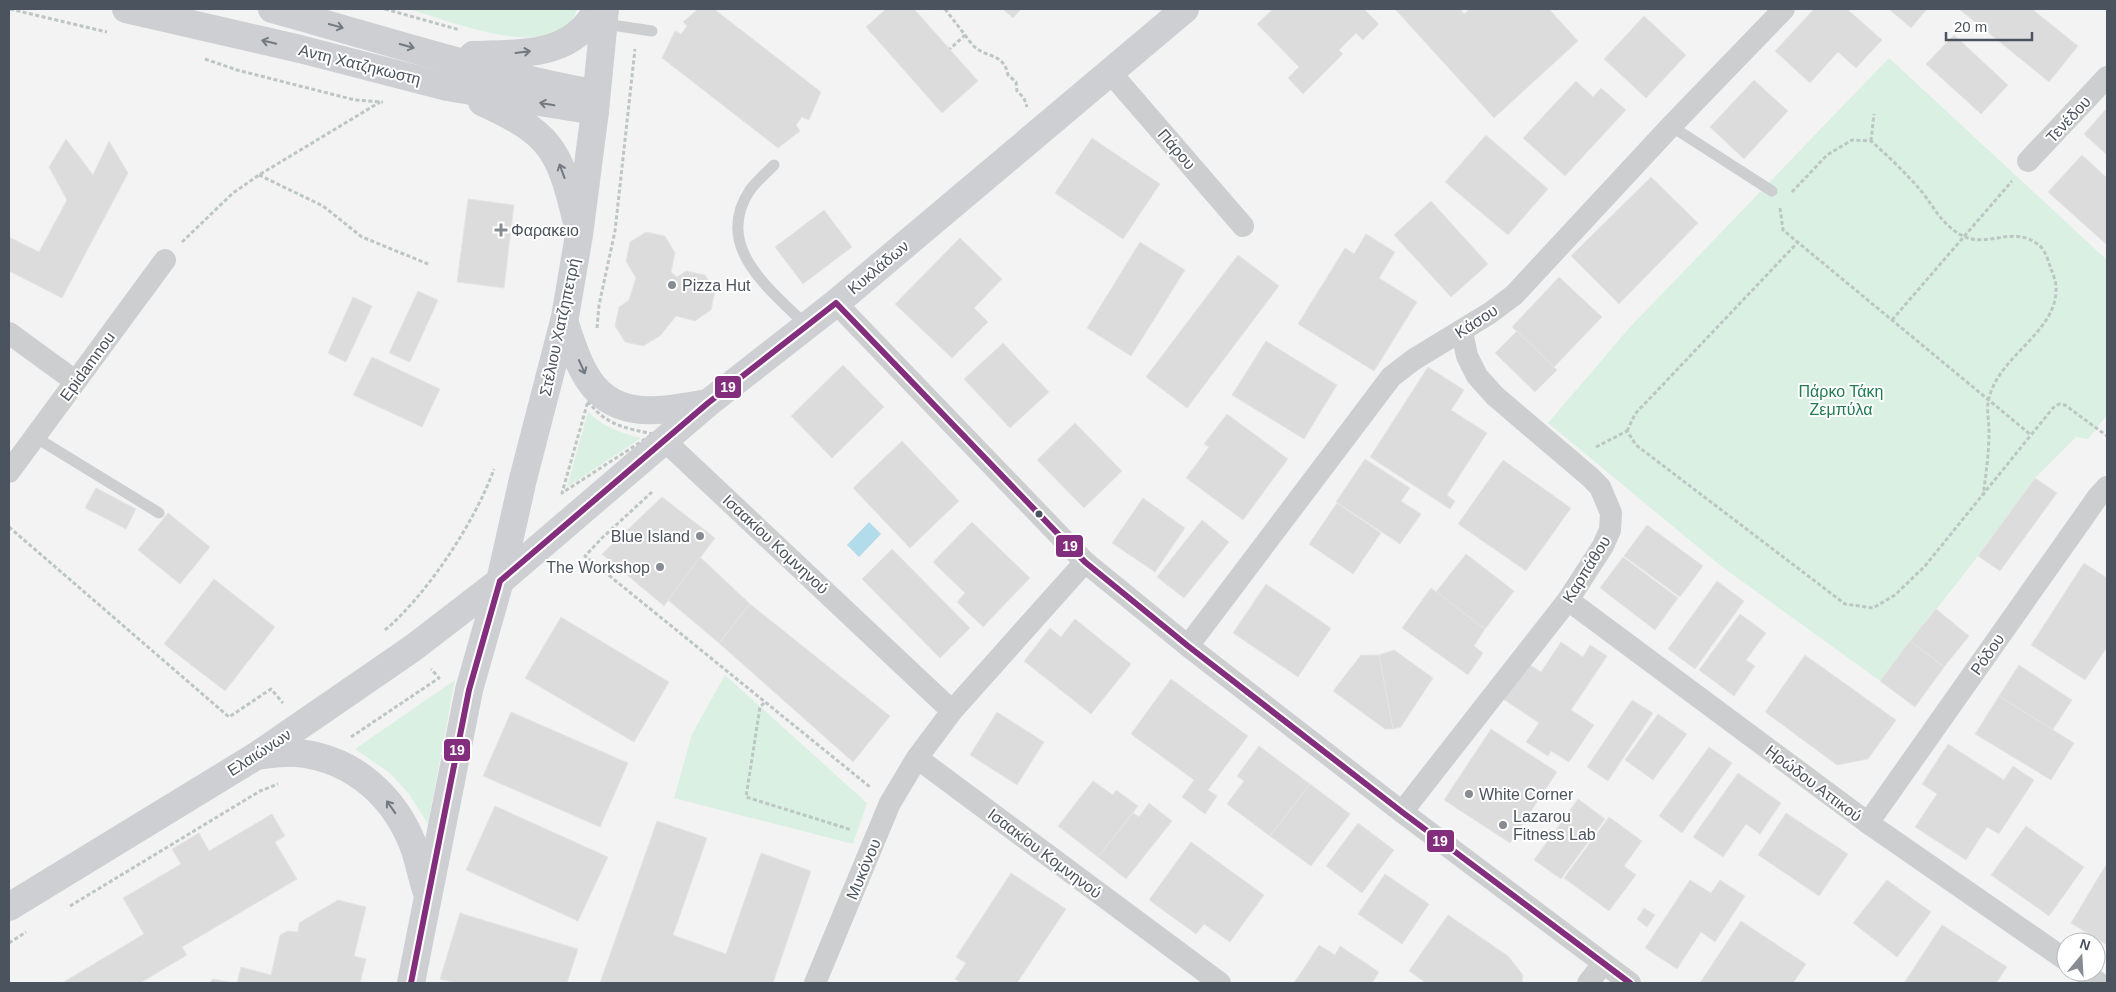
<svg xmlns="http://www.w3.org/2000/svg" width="2116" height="992" font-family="Helvetica,sans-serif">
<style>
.green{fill:#daf0e3}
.water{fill:#b3dcea}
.building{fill:#dcdcdd;stroke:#e5e5e6}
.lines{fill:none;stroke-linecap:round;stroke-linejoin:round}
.path{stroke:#bcc6c3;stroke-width:3;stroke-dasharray:4 2.5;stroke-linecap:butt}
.service{stroke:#cdced0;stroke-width:11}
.minor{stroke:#cdced0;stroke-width:22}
.secondary{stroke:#cdcfd2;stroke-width:28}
.bus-1-casing{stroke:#fff;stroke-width:10}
.bus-1{stroke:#832d7d;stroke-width:6}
.oneway{stroke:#727981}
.poi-dot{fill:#868c92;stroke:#fff;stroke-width:2}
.bus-dot{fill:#4b545e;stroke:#fff;stroke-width:2}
.labels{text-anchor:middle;stroke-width:4;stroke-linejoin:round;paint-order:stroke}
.street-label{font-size:16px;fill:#4b545e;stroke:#fff}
.poi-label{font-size:16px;fill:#4b545e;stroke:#fff;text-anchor:start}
.park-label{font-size:16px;fill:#207b51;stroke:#fff}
.line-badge{stroke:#fff;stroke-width:2}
.badge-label{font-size:14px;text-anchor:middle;font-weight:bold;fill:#fff}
</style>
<rect width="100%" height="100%" fill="#f3f3f3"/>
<g class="green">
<path d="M409,9H577C561,67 447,20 409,9Z"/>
<polygon points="1889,58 2107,260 2107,415 2088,439 2076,437 2035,478 1978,556 1880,681 1721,566 1548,423 1631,326"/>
<path d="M588,412C602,427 622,433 641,438L567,487Z"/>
<polygon points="725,675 867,803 853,844 674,798 692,734"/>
<polygon points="455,680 428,824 409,794 390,773 355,749"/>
</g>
<polygon class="water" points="869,522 881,534 859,557 847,545"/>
<g class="building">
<polygon points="698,9 714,9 821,92 809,120 802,117 796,125 800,131 778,148 662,58 675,31 681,34 687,26 683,22"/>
<polygon points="886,9 914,9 978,81 942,113 866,27"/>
<polygon points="1003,9 1021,9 1013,18"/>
<polygon points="1273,9 1364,9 1379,24 1363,40 1356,33 1339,50 1343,54 1303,94 1288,78 1299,67 1257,24"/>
<polygon points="1395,9 1460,9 1464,14 1470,9 1549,9 1578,41 1494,118"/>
<polygon points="1814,9 1847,9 1882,40 1856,68 1838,52 1810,83 1775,51"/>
<polygon points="1889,9 1927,9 1911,28"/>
<polygon points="1959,9 2032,9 2078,46 2049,82"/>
<polygon points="1644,16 1686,55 1646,98 1604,59"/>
<polygon points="1954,35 2008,85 1981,114 1926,64"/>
<polygon points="1754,80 1788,111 1744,159 1710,127"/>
<polygon points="1576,81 1593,97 1601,88 1626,110 1565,176 1523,138"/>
<polygon points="2107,108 2107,155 2084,134"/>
<polygon points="1486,135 1548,189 1508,235 1445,182"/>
<polygon points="1092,138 1160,184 1123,239 1055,193"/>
<polygon points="66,139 93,175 109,141 128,173 62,298 9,271 9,237 39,252 67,200 49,167"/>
<polygon points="2082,155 2107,178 2107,245 2048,192"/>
<polygon points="1651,177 1698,223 1619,304 1571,256"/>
<polygon points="468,199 514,205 504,288 457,282"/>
<polygon points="1431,201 1488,264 1451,297 1394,235"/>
<polygon points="824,210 852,247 803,284 775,247"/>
<polygon points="646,232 665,236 675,253 671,272 677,277 686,271 705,275 715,291 711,310 695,321 676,316 660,336 643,346 625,342 615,326 619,307 629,300 636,278 626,261 630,242"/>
<polygon points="1366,234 1395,252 1379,278 1417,302 1374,371 1298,324 1345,248 1354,254"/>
<polygon points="960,238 1002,279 974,308 988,322 952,358 895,304"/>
<polygon points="1140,242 1185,270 1131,356 1087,328"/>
<polygon points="1238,255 1279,286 1187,408 1146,377"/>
<polygon points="1559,277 1602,317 1554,367 1512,327"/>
<polygon points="418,291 438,300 410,362 389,353"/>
<polygon points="353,297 372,306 346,362 328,353"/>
<polygon points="1517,331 1557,370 1535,392 1495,353"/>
<polygon points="1266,341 1337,385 1304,439 1232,395"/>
<polygon points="1003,343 1049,392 1010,428 964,379"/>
<polygon points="372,357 440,389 422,427 353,395"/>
<polygon points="843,365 884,407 832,458 791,416"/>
<polygon points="1428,367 1464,390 1451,410 1487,433 1447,495 1455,501 1450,509 1370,457"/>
<polygon points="1227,414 1288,459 1243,520 1186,478 1209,447 1204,444"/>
<polygon points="1075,423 1122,471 1084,508 1037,460"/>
<polygon points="902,441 959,501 910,548 853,488"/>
<polygon points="1365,459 1410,488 1401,501 1421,514 1400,544 1336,502"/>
<polygon points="1503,460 1571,508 1526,571 1458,524"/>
<polygon points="2035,478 2057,493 2000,571 1978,556"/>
<polygon points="96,488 136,509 126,529 85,508"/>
<polygon points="662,497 715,538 664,606 602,554"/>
<polygon points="1143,498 1185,528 1155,572 1112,543"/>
<polygon points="1337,503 1381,533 1353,574 1309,544"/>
<polygon points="168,513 210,547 180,584 138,550"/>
<polygon points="1202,520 1229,542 1184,598 1157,577"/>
<polygon points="972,522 1030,578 983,627 957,602 965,593 933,562"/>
<polygon points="1647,525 1703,566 1680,597 1624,556"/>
<polygon points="892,549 970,628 940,658 862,579"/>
<polygon points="1466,554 1514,591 1485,629 1436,592"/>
<polygon points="700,557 750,604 719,643 668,600"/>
<polygon points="1623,557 1678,598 1655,630 1600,588"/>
<polygon points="2084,563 2107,578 2107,647 2085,680 2031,645"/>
<polygon points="214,579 275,627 225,691 164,644"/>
<polygon points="1717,581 1744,601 1695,669 1668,649"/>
<polygon points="1266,584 1331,628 1298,677 1233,633"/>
<polygon points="1431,588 1485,629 1474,646 1483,653 1468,675 1402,628"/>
<polygon points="750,604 890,716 853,762 719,643"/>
<polygon points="1936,609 1969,636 1944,667 1910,641"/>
<polygon points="1740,614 1766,633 1746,660 1755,666 1734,696 1699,670"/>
<polygon points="561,617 669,682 634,742 525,678"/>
<polygon points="1075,619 1131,664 1091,714 1024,661 1050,628 1061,637"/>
<polygon points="1910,641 1944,667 1915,707 1880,681"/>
<polygon points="1561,642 1583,657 1590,645 1607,656 1571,710 1594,725 1569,762 1551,751 1548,756 1526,742 1539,723 1503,699 1527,663 1541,672"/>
<polygon points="1394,650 1433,678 1401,727 1393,729 1379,655"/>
<polygon points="1361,655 1379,655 1393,729 1385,729 1333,691"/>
<polygon points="1805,655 1896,720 1868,759 1837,765 1765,712"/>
<polygon points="2019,665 2072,700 2052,731 1999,696"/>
<polygon points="1171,679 1248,736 1208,790 1217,796 1205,814 1182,797 1194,780 1131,734"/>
<polygon points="1999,696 2074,743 2051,780 1975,734"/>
<polygon points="1632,700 1653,713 1608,781 1587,767"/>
<polygon points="511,712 628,763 600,827 483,776"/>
<polygon points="997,712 1044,742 1017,785 970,755"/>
<polygon points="1658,714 1687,734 1653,780 1625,760"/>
<polygon points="1491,729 1557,772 1510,843 1444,800"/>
<polygon points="1948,744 2004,780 2013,766 2034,780 1999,834 1987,827 1966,860 1915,827 1937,794 1922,784"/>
<polygon points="1259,746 1310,784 1270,836 1227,804 1244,781 1237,776"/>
<polygon points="1709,747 1732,763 1682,833 1659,816"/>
<polygon points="1738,773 1781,803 1760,834 1746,824 1723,857 1693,837"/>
<polygon points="1093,781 1113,795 1116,790 1138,806 1098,857 1058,826"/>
<polygon points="1310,784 1350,814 1311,866 1270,836"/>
<polygon points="1578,799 1605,819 1561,879 1534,860"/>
<polygon points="1149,803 1172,821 1126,879 1098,857 1133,813 1139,817"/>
<polygon points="495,806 608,857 578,921 466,870"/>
<polygon points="1786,813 1848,854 1819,896 1758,855"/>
<polygon points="272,814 285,836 275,842 297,879 182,947 187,955 140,983 62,983 144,934 123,898 181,864 172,849 199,833 209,851"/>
<polygon points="1609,817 1642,841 1624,866 1636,875 1609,911 1564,878"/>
<polygon points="657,821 707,838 673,935 726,954 761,853 811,871 773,983 600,983"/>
<polygon points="1358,823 1394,850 1362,893 1326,866"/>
<polygon points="2026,826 2084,867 2049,916 1991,875"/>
<polygon points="1191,842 1264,895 1230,942 1204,924 1196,934 1149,900"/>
<polygon points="2107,863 2107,945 2071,923"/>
<polygon points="1011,873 1066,909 1017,983 961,983 955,979 966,963 956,957"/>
<polygon points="1385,874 1429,904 1402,944 1358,914"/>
<polygon points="1690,880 1711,893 1720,880 1745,896 1715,942 1701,932 1677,969 1645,948"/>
<polygon points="1887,880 1931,912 1897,957 1853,923"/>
<polygon points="338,900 366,907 354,956 366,959 360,983 237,983 241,967 271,975 280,935 288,931 298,932 299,923"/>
<polygon points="1644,908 1655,915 1647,927 1637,919"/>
<polygon points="460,913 578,949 567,983 455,983 440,979"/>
<polygon points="1448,915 1508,956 1523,975 1522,983 1426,983 1409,971"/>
<polygon points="1741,921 1806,964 1793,983 1700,983"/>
<polygon points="1942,925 2007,967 1996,983 1904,983"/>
<polygon points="1319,945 1335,955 1340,946 1379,972 1372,983 1294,983"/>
<polygon points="213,979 234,983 209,983"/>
</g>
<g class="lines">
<g class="path">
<polyline points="10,9 107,32"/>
<polyline points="385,9 460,30"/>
<polyline points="945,9 965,35 950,49"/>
<path d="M965,35C968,39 972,45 976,48C989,58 1004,54 1008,75L1016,82L1017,91L1024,98L1027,107"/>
<polyline points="205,59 237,70 355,100 383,102"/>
<polyline points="1871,141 1874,114"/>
<polyline points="259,175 323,206 362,237 428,264"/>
<path d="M1792,192L1827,155L1852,140L1871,141C1889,157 1907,174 1922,192C1936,210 1942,225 1963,236C1987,248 2012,226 2036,243C2045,248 2048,260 2051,269C2053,274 2056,281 2056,287C2058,332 2000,354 1989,398C1986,408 1989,421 1989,432C1989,453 1986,474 1983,496"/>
<polyline points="1780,208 1783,230 2031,435 2053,408 2059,404 2065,405 2107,436"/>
<polyline points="182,242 233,193 259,175 380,102"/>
<polyline points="1892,320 2012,181"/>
<polyline points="597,328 599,305 615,231 635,49"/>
<path d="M588,401C605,425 625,428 653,434L562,493Z"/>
<polyline points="1627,431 1635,414 1798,242"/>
<polyline points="1596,447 1627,431 1636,445 1845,604 1873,608 1895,595 1925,566 2031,435"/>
<polyline points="652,492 602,538 585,556 870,787"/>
<polyline points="9,527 229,717 271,689 283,703"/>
<path d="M385,630C427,595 476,520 494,469"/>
<polyline points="764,703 760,707 746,797 852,830"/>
<polyline points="351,737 439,678 431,669"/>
<polyline points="70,906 260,791 278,784"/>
<polyline points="9,943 26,932"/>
</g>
<g class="service">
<polyline points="605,24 652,31"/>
<polyline points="1671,126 1772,191"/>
<path d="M774,165C766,173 757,181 750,190C712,247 771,290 807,326"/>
<polyline points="35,437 159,513"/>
</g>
<g class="minor">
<polyline points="1110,72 1243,226"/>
<polyline points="2028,161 2107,77"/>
<polyline points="836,303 1085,562 1188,646 1402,812 1630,983"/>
<polyline points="9,333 75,381"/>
<polyline points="665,441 952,711"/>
<polyline points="9,472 165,260"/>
<polyline points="1568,600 1868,823 2066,960"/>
<polyline points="1188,646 1391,377 1413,360 1490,313 1514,295 1671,126 1784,9"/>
<polyline points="917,758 1220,983"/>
<polyline points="1402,812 1568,600 1603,546 1610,530 1611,513 1600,487 1590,477 1495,396 1477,376 1467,356 1462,332"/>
<polyline points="1868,823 2097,498 2107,487"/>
<polyline points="2083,972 2099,983"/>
<polyline points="815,983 890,803 917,758 952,711 1085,562"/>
<polyline points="1588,983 1603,964"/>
</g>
<g class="secondary">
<polyline points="126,9 300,49 447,87 595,111"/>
<path d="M272,9C378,38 484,73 593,93"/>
<path d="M473,55C520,53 573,58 597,9"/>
<path d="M482,102C549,133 559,147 576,219"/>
<path d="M564,321C570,338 575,356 584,372C611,423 661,411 708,403"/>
<path d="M256,756C270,754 284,752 298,753C354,759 396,797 415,850C419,863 422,877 426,890"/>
<polyline points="9,907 256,756 413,648 500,581 708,403 836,303 1185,9"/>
<polyline points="411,983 469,690 500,581 523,479 565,317 579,235 595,111 605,9"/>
</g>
<defs>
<polyline id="bus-1" points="411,983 469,690 500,581 708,403 836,303 1085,562 1188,646 1402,812 1630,983"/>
</defs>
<use href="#bus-1" class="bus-1-casing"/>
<use href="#bus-1" class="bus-1"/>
</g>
<defs><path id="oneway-shaft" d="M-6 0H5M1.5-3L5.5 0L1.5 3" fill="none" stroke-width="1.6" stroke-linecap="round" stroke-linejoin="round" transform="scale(1.25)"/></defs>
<g class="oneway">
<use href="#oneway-shaft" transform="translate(336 26) rotate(15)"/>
<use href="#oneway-shaft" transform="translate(269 42) rotate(-167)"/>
<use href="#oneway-shaft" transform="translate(407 46) rotate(16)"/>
<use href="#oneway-shaft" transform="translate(523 52) rotate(-7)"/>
<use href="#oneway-shaft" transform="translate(547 104) rotate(-170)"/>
<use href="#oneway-shaft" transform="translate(562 171) rotate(-110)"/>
<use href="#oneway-shaft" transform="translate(582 367) rotate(66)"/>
<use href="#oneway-shaft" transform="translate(391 807) rotate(-125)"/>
</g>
<g class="poi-dot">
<path d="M498.5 222.5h5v5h5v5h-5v5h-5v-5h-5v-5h5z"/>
<circle cx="672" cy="285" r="5"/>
<circle cx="700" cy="536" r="5"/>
<circle cx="660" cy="567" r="5"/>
<circle cx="1469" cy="794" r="5"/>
<circle cx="1503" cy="825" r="5"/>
</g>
<circle class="bus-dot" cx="1039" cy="514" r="4.5"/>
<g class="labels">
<g class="street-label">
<text transform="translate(360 64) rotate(14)" y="6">Αντη Χατζηκωστη</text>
<text transform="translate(2068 119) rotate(-47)" y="6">Τενέδου</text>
<text transform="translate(1177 149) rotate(49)" y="6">Πάρου</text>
<text transform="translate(878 267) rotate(-40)" y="6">Κυκλάδων</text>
<text transform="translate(1476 321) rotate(-33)" y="6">Κάσου</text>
<text transform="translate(559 327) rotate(-78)" y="6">Στέλιου Χατζηπετρή</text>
<text transform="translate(87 366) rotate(-54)" y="6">Epidamnou</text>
<text transform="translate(776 544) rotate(43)" y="6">Ισαακίου Κομνηνού</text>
<text transform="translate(1586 569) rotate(-58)" y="6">Καρπάθου</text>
<text transform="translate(1987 654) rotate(-55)" y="6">Ρόδου</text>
<text transform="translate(259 752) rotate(-33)" y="6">Ελαιώνων</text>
<text transform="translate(1814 783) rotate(37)" y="6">Ηρώδου Αττικού</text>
<text transform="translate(1045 853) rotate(37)" y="6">Ισαακίου Κομνηνού</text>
<text transform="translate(863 869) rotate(-67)" y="6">Μυκόνου</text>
</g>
<g class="poi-label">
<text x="511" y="236">Φαρακειο</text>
<text x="682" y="291">Pizza Hut</text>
<text x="690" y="542" text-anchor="end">Blue Island</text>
<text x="650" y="573" text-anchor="end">The Workshop</text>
<text x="1479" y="800">White Corner</text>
<text x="1513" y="822">Lazarou<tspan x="1513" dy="18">Fitness Lab</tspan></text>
</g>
<g class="park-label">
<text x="1841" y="397">Πάρκο Τάκη<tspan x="1841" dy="18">Ζεμπύλα</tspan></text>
</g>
</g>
<g class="line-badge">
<rect x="714" y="375" width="28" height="24" rx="5" fill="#832d7d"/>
<rect x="1055" y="534" width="29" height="24" rx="5" fill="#832d7d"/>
<rect x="443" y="738" width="28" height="24" rx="5" fill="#832d7d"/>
<rect x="1426" y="829" width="29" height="24" rx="5" fill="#832d7d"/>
</g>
<g class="badge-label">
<text x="728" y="392">19</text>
<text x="1070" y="551">19</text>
<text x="457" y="755">19</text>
<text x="1440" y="846">19</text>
</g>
<rect width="2116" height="992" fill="none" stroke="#4b545e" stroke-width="20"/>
<g transform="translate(2081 957) rotate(18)"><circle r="24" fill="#ffffff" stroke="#b7bbbf"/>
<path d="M0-4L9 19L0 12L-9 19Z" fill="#868c92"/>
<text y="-8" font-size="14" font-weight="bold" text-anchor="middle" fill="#4b545e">N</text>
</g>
<path d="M1946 32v8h86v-8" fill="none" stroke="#4b545e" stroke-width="2.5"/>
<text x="1954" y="32" font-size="15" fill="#4b545e" stroke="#ffffff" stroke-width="4" paint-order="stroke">20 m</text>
</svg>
